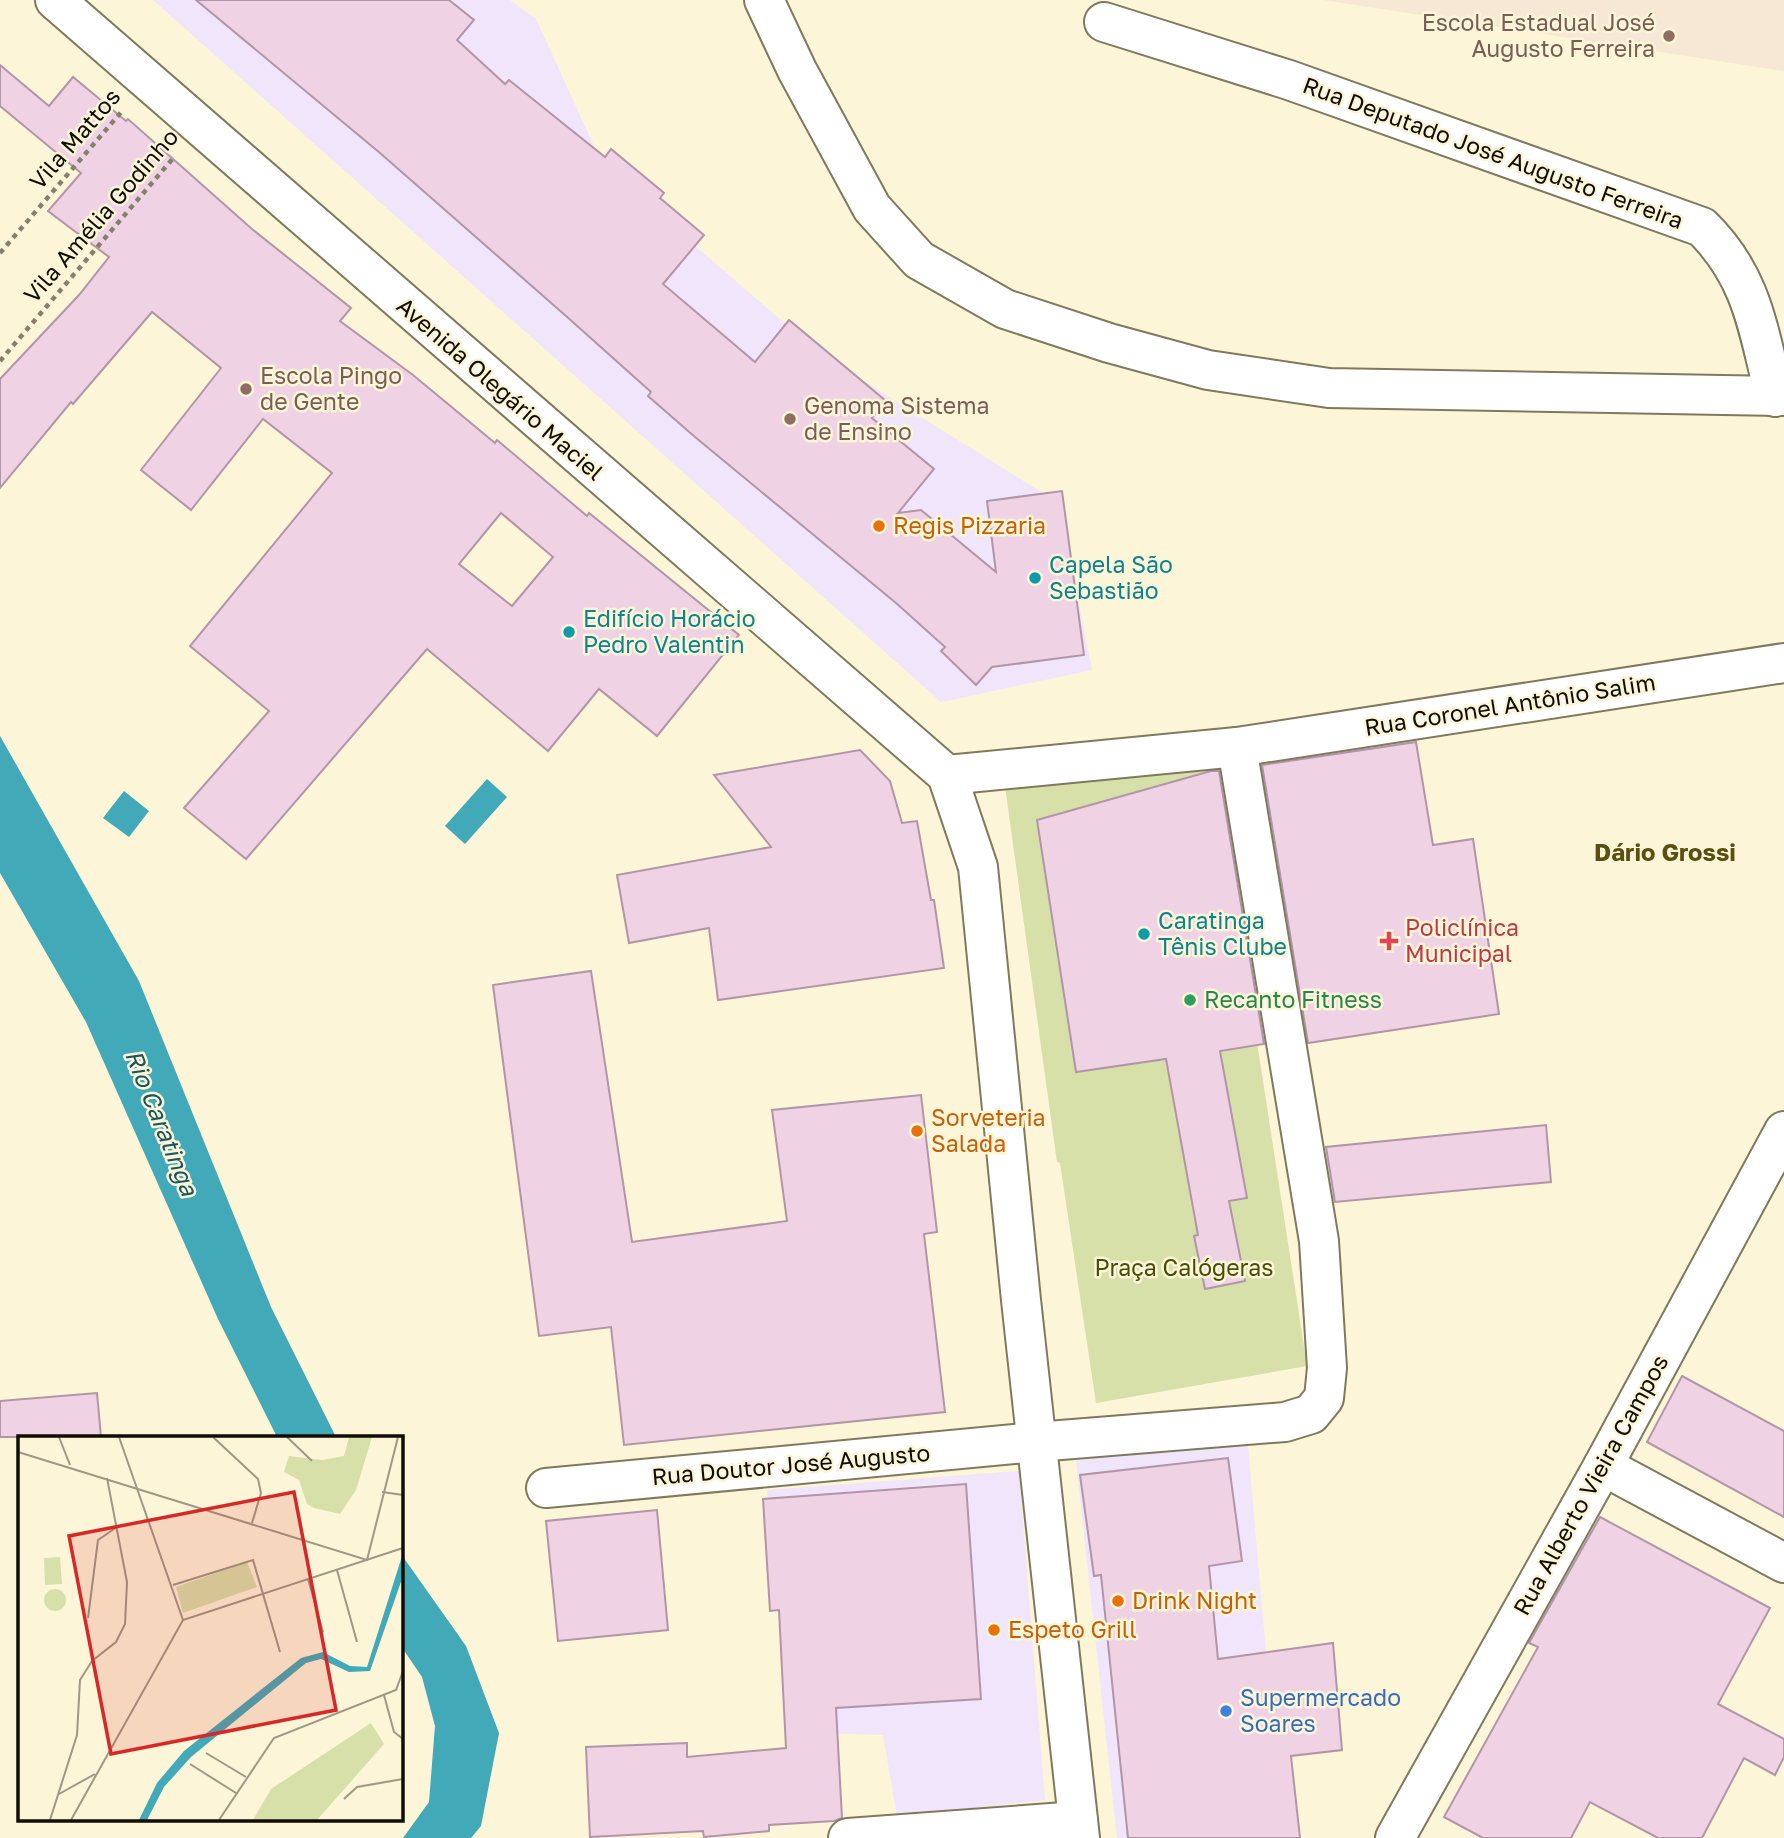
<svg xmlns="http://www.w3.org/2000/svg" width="1784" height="1838" font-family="'Golos Text',sans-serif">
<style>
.commercial{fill:#f0e5fa}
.education{fill:#f6e8d5}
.green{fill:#d6e0a8}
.water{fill:#41a9b7}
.building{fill:#efd2e4;stroke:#b196a7;stroke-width:2;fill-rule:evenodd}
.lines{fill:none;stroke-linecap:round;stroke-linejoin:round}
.minor-casing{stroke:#7f795f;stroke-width:42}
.major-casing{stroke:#7f795f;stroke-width:42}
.path{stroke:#85806e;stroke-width:4.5;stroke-dasharray:5 5;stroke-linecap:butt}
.minor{stroke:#fff;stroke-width:38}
.major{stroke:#fff;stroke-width:38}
.education-dot{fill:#8d6e63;stroke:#fcf5d8;stroke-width:2.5}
.food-dot{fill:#e8710a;stroke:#fcf5d8;stroke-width:2.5}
.culture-dot{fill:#0f9aa8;stroke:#fcf5d8;stroke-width:2.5}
.health-dot{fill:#e0444e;stroke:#fcf5d8;stroke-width:2.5}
.leisure-dot{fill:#2e9e5b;stroke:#fcf5d8;stroke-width:2.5}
.shop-dot{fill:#3f7fe0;stroke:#fcf5d8;stroke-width:2.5}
.labels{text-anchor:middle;stroke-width:5;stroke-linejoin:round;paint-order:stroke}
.education-label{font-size:23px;fill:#785e54;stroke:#fcf5d8;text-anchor:start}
.street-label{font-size:23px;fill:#100d05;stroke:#fcf5d8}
.food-label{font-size:23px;fill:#c56008;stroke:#fcf5d8;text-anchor:start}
.culture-label{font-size:23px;fill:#0d838f;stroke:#fcf5d8;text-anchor:start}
.health-label{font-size:23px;fill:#be3a42;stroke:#fcf5d8;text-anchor:start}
.leisure-label{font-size:23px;fill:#27864d;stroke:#fcf5d8;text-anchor:start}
.park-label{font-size:23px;fill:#474e05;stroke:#fcf5d8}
.shop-label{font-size:23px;fill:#366cbe;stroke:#fcf5d8;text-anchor:start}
.neighbourhood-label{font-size:24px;font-weight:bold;fill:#594f10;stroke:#fcf5d8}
.water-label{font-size:24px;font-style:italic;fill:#1b555d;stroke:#fcf5d8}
.inset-road{fill:none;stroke:#9e9884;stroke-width:2}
.view{fill:#d62828;fill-opacity:0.15;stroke:#d62828;stroke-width:3.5}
.inset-edge{fill:none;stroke:#100d05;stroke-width:3.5}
</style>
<rect width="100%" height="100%" fill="#fcf5d8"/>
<g class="commercial">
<polygon points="153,0 510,0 536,19 603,166 820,354 1059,503 1092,670 941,702"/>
<polygon points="1247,1435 1282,1838 1117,1838 1076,1461"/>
<polygon points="1019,1471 1045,1800 897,1816 883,1735 791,1732 767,1490"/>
</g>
<polygon class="education" points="1323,0 1784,0 1784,71"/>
<polygon class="green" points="1215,770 1307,1366 1096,1403 1060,1163 1057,1162 1004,779"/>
<g class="water">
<polygon points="0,736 139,981 271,1307 336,1437 277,1437 218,1319 86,1022 0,873"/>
<polygon points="487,779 507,797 465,844 445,826"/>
<polygon points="124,791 149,811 129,837 103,818"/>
<polygon points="401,1554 466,1646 499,1733 481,1826 471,1838 403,1838 429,1802 435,1726 422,1677 401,1646"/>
</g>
<g class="building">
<polygon points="196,0 449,0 474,20 457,40 505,84 509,80 605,157 611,149 664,193 660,198 704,235 663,284 755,362 789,320 886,401 872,418 934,469 898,513 921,510 996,572 987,501 1062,491 1084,655 992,667 976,685 941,651 945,647 896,603 695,437 648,396 651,392 566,316 380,153"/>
<path d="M0,65L49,106L73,77L126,121L128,119L252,229L351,308L340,321L413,375L495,443L497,440L587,516L589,513L739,635L657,736L599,689L548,751L427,649L246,859L184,808L269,711L190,646L332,473L263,419L191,510L141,470L221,368L152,312L73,404L71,402L0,488V379L79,295L109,257L48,211L81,173L0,106ZM501,513L553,557L512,606L459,564Z"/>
<polygon points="1416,742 1433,845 1473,839 1499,1014 1308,1043 1262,765"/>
<polygon points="860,750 890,781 902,823 917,821 931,900 934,900 944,968 718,1000 709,928 629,943 617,875 771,847 714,775"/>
<polygon points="1211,771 1219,771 1264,1044 1220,1051 1247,1198 1229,1201 1245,1281 1205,1289 1194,1236 1198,1235 1166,1059 1076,1072 1037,820"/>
<polygon points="591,971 632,1242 787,1221 772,1110 921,1095 937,1232 924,1234 945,1412 624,1445 611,1327 539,1336 493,985"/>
<polygon points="1546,1125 1551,1182 1335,1202 1326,1147"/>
<polygon points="1682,1376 1784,1431 1784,1517 1647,1442"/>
<polygon points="97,1393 101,1437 0,1437 0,1401"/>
<polygon points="1228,1458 1242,1561 1209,1566 1218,1659 1333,1643 1342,1750 1291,1756 1300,1838 1128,1838 1101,1575 1094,1576 1080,1475"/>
<polygon points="966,1484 981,1699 836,1708 842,1818 834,1821 769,1825 769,1831 704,1837 703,1831 590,1837 586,1747 687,1743 687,1757 786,1748 779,1610 770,1611 763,1499"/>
<polygon points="657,1510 668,1630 558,1641 546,1521"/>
<polygon points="1600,1517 1770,1608 1718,1704 1784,1739 1784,1757 1775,1775 1744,1758 1702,1838 1658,1838 1590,1802 1571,1838 1483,1838 1444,1817 1538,1647 1529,1643"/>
</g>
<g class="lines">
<defs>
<g id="minor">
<polyline points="764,0 797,70 872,208 919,260 1005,309 1109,343 1208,370 1329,388 1784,396"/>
<path d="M1104,22L1289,80L1702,227C1753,277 1758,330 1775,397"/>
<polyline points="947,775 1237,747 1784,663"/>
<polyline points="1603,1466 1784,1563"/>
<polyline points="546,1488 1036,1442 1285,1422 1311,1414 1324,1398 1327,1368 1319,1241 1237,747"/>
<polyline points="848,1838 1078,1821"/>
<polyline points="1395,1838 1603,1466 1784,1131"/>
</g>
<polyline id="major" points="55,0 947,775 978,867 1021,1300 1080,1838"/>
</defs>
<use href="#minor" class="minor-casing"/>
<use href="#major" class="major-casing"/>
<g class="path">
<polyline points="0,253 123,110"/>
<polyline points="0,361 175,156"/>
</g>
<use href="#minor" class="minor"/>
<use href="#major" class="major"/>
</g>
<g class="education-dot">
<circle cx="1669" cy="36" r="7"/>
<circle cx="246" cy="389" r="7"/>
<circle cx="790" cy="419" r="7"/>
</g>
<g class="food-dot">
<circle cx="879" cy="526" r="7"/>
<circle cx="917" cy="1131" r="7"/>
<circle cx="1118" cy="1601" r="7"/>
<circle cx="994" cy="1630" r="7"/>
</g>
<g class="culture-dot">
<circle cx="1035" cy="578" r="7"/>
<circle cx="569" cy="632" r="7"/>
<circle cx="1144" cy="934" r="7"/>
</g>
<path class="health-dot" d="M1385.5 930.5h7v7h7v7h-7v7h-7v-7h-7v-7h7z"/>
<circle class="leisure-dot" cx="1190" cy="1000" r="7"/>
<circle class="shop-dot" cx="1226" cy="1711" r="7"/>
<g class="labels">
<g class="education-label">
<text x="1655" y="31" text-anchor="end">Escola Estadual José<tspan x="1655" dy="26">Augusto Ferreira</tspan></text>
<text x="260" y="384">Escola Pingo<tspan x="260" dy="26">de Gente</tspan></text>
<text x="804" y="414">Genoma Sistema<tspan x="804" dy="26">de Ensino</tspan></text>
</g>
<g class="street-label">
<text transform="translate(75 139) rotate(-49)" y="8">Vila Mattos</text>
<text transform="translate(1493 153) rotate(20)" y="8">Rua Deputado José Augusto Ferreira</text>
<text transform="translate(101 216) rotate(-49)" y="8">Vila Amélia Godinho</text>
<text transform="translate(500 389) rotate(41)" y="8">Avenida Olegário Maciel</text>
<text transform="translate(1510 705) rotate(-9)" y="8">Rua Coronel Antônio Salim</text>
<text transform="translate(791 1465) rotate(-5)" y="8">Rua Doutor José Augusto</text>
<text transform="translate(1591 1485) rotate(-61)" y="8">Rua Alberto Vieira Campos</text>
</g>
<g class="food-label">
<text x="893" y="534">Regis Pizzaria</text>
<text x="931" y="1126">Sorveteria<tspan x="931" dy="26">Salada</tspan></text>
<text x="1132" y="1609">Drink Night</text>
<text x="1008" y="1638">Espeto Grill</text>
</g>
<g class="culture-label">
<text x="1049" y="573">Capela São<tspan x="1049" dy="26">Sebastião</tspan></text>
<text x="583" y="627">Edifício Horácio<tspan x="583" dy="26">Pedro Valentin</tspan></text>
<text x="1158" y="929">Caratinga<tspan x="1158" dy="26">Tênis Clube</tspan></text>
</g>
<g class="health-label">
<text x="1405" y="936">Policlínica<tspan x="1405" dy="26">Municipal</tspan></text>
</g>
<g class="leisure-label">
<text x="1204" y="1008">Recanto Fitness</text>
</g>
<g class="park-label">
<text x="1184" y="1276">Praça Calógeras</text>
</g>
<g class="shop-label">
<text x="1240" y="1706">Supermercado<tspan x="1240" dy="26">Soares</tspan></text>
</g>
<g class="neighbourhood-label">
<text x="1665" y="861">Dário Grossi</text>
</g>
<g class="water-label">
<text transform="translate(161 1123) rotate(68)" y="8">Rio Caratinga</text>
</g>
</g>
<g transform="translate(18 1436)">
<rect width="385" height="385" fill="#fcf5d8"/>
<path d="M331,1H354L338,54L322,78L296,72L289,68L281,44L266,36L271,20L304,24L326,20ZM42,121L44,148L27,149L26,122ZM229,126L239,151L165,177L158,151ZM26 164a11 11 0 1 1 22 0a11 11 0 1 1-22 0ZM353,287L366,308L299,384H235L253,353Z" fill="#d6e0a8"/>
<path d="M385,117V140L352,235L331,236L303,223L288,227L173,321L146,351L129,384H121L139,347L166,315L283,222L305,216L332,230L349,231Z" fill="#41a9b7"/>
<path class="inset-road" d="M41,1L52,29M101,1L165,184M195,1L240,43L243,57L234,87M269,1L294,25M0,16L349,124L380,1M364,56L385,59M319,134L339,206M290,143L305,196M155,149L235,124L262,216M70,182L80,104L99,91M366,259L376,296L385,303M188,317L228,341M172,328L218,357M41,358L77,338M326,363L339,351L385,343M32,384L59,299L62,244L74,225L98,206L107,188L109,146L89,42M53,384L165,184L385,112M201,384L256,302L378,254L385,235"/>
<path class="view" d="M276,56L318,274L93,318L51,100Z"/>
<rect width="385" height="385" class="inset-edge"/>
</g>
</svg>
